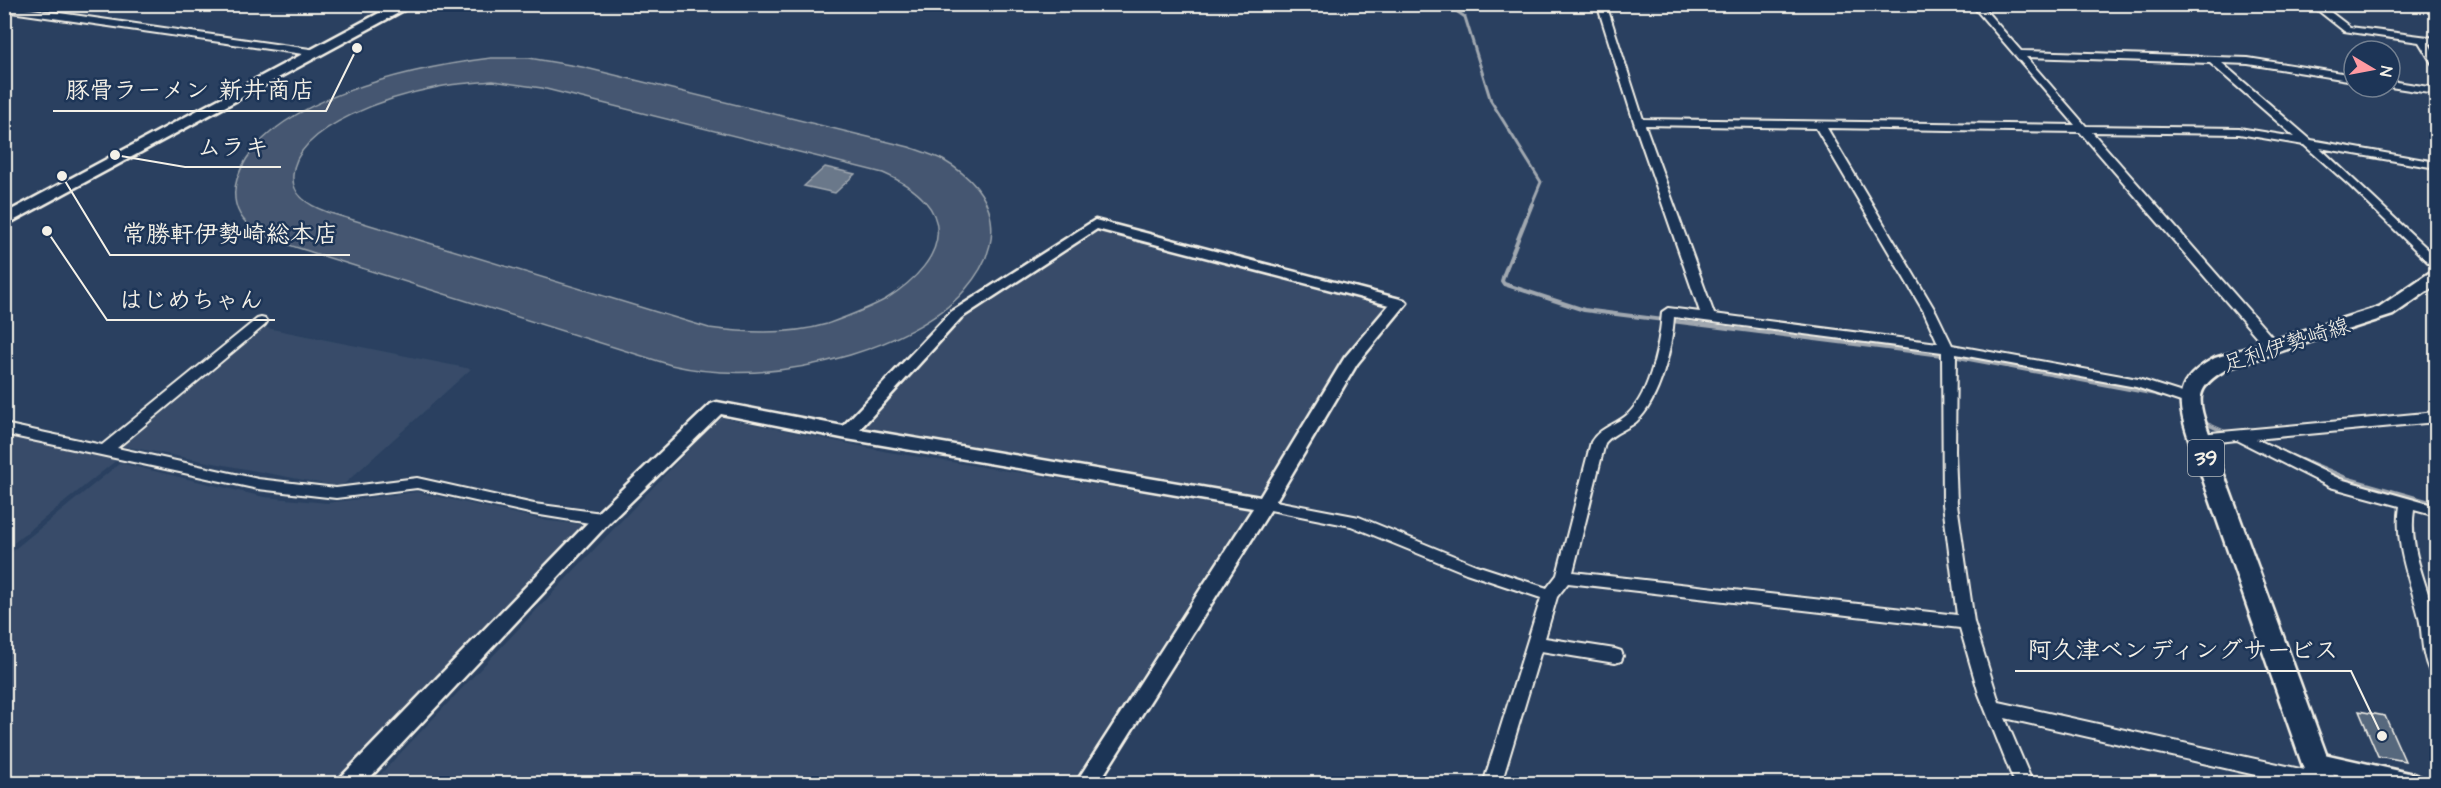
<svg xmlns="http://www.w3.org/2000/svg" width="2441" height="788" font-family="'Architects Daughter','Klee One',sans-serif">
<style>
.built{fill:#374c69}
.green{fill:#445771;stroke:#9ca4ac;stroke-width:1.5;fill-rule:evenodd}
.water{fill:#6a788a;stroke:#a1a8b0;stroke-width:1.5}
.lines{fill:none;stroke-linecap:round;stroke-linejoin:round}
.stream-far2{stroke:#a1a8b0;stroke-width:3}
.stream-far1{stroke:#a1a8b0;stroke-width:4}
.stream{stroke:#a1a8b0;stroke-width:4.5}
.building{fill:#56677d;stroke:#f4f1e8;stroke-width:1.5}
.minor-casing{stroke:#f4f1e8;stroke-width:4}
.tertiary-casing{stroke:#f4f1e8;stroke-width:5}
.primary-casing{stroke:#f4f1e8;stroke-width:5}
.minor{fill:#1d3557;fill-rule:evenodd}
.tertiary{fill:#1d3557;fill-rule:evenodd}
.primary{fill:#1d3557;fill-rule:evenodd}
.labels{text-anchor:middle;stroke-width:5;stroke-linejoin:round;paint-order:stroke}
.shield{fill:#1d3557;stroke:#b4b9bc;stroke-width:1.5}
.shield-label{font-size:21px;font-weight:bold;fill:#f4f1e8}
.street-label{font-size:22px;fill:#f4f1e8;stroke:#1d3557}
.leader{fill:none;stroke:#f4f1e8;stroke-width:2}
.callout-dot{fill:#f4f1e8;stroke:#1d3557;stroke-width:2}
.callout-label{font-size:24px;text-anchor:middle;font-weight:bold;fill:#f4f1e8;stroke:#1d3557;stroke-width:5;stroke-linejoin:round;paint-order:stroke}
</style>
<rect width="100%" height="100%" fill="#2a4060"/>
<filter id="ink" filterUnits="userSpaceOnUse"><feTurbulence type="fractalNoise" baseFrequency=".0167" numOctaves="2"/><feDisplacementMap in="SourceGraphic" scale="12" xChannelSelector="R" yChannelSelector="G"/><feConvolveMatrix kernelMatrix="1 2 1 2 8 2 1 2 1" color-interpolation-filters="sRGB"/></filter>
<g filter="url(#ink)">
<g class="built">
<polygon points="1097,230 1332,292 1393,304 1343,357 1257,497 861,429 962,317"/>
<polygon points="262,327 471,369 341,487 118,445"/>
<polygon points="720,417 888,452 1249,509 1072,783 372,783"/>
<polygon points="5,435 118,459 5,550"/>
<polygon points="120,463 264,497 327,503 417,492 548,521 586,525 335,783 5,784 5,557"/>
</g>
<path class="green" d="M491,58H529L582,67L909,147C920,151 933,155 943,160C1000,193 1007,242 964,291C937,322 889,343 850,355C790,373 731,379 671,365L320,255C297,247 269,241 249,225C235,214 232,195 237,179C262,99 417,67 491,58ZM493,81L542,88L883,173C959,206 951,258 886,299C868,309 846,317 827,324C790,335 747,333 709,328L327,212C310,206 291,196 293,175C296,124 397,95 438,87C456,83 474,83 493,81Z"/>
<polygon class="water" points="825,167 855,174 835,193 804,186"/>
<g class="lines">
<polyline class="stream-far2" points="1446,4 1465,17 1491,101 1541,182 1531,206"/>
<g class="stream-far1">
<polyline points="1532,204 1504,274 1502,281 1504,284 1584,310 1942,355"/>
<polyline points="1958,357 2161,395"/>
<polyline points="2207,424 2223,431"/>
<polyline points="2292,456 2311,464"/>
</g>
<polyline class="stream" points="2308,462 2348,479 2436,504"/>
</g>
<polygon class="building" points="2359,711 2385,716 2405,761 2378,756"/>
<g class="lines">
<defs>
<g id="minor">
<path d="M1597,4H1606L1643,119L2075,125L1971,4H1980L2021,51L2248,58L2354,75V81L2248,64L2222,63L2311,140L2436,162V168L2320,148L2436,257V267L2432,266L2349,185L2304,145L2239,134L2092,132L2278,344L2279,347L2278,350H2268L2080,132L1827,128L1936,312L1952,345L2138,379L2195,397L2197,400L2190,405L2136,387L1956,354L1955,451L1957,504L1974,622L1999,702L2323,774L2329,776L2331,784H2295L2005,718L2033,784H2015L1979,694L1960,628L1568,583L1557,597L1545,638L1615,649L1621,651L1623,656L1621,661L1615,663L1541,651L1501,784H1483L1541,598L1466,573L1351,526L1265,509L1260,508L1258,504L1260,500L1265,499L1359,517L1476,565L1547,588L1557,575L1591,442C1600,427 1616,425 1628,414C1651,392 1660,342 1662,312L1668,308L1700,312L1634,122ZM2026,57L2210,63L2295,137L2239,128L2086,126ZM1645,125L1816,128L1924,312L1938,343L1714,314ZM1674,317L1942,352L1943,504L1957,615L1573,572L1605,443C1614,432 1626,430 1636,422C1660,401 1672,348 1674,317Z"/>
<polygon points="2310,4 2320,4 2350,27 2436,38 2436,44 2429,43 2436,56 2436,66 2433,65 2419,42 2344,31"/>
<polygon points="4,5 317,50 322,53 317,56 4,11"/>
<polygon points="2390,81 2436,88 2436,94 2390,87"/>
<polygon points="261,318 265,319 267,322 265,325 117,448 258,479 336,488 417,478 534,504 602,513 607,515 609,519 607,523 602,525 534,514 417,488 336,498 258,489 4,434 4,424 102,445 257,319"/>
<path d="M2436,412V422L2256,439L2340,479L2436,506V516L2414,510C2408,549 2427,582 2435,619C2439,635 2438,658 2436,674L2430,672C2421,654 2423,635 2419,617C2410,579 2394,546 2400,506L2330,487L2237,440L2200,444L2193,439L2200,434Z"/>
</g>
<g id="tertiary">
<path d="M1095,220L1404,300L1407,303L1357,364L1271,509L1098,784H1075L1253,508L847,439L721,414L608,524L364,784H338L341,777L596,514L711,404L717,402L843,426L951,312ZM1097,229L1389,305L1345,357L1260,497L860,429L961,318Z"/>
<polygon points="2315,752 2413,774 2421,777 2424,784 2370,784 2315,770 2307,768 2304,761 2307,754"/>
</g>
<g id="primary">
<polygon points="396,4 415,4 4,226 4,214"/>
<path d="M2436,271V285L2393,315L2229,368C2191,388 2198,402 2211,439L2337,784H2309L2189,439C2176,399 2174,380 2215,358L2379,307L2429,273Z"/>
</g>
</defs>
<use href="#minor" class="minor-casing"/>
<use href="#tertiary" class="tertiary-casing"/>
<use href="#primary" class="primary-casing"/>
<use href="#minor" class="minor"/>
<use href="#tertiary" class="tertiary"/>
<use href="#primary" class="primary"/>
</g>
</g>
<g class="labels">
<rect class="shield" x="2188" y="440" width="36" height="36" rx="4.5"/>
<g class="shield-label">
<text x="2206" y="465">39</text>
</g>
<g class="street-label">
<text transform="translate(2286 344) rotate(-18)" y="8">足利伊勢崎線</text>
</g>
</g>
<path class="leader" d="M357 48L326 111H53M115 155L185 167H281M62 176L110 255H350M47 231L107 320H275M2382 736L2351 671H2015"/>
<g class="callout-dot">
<circle cx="357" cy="48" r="6"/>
<circle cx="115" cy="155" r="6"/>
<circle cx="62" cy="176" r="6"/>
<circle cx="47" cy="231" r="6"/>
<circle cx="2382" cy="736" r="6"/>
</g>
<g class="callout-label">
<text x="190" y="98">豚骨ラーメン 新井商店</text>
<text x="233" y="155">ムラキ</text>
<text x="230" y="242">常勝軒伊勢崎総本店</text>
<text x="191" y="308">はじめちゃん</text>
<text x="2183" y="658">阿久津ベンディングサービス</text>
</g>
<rect width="2441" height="788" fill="none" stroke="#1d3557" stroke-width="24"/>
<rect x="12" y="12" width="2417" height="764" fill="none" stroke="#f4f1e8" stroke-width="2" filter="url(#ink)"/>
<g transform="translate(2372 69) rotate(100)"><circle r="28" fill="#1d3557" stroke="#738091" stroke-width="1.5"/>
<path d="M0-4.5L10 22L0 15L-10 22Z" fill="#ff9aa2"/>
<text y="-9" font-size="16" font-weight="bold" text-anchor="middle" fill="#f4f1e8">N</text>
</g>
</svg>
